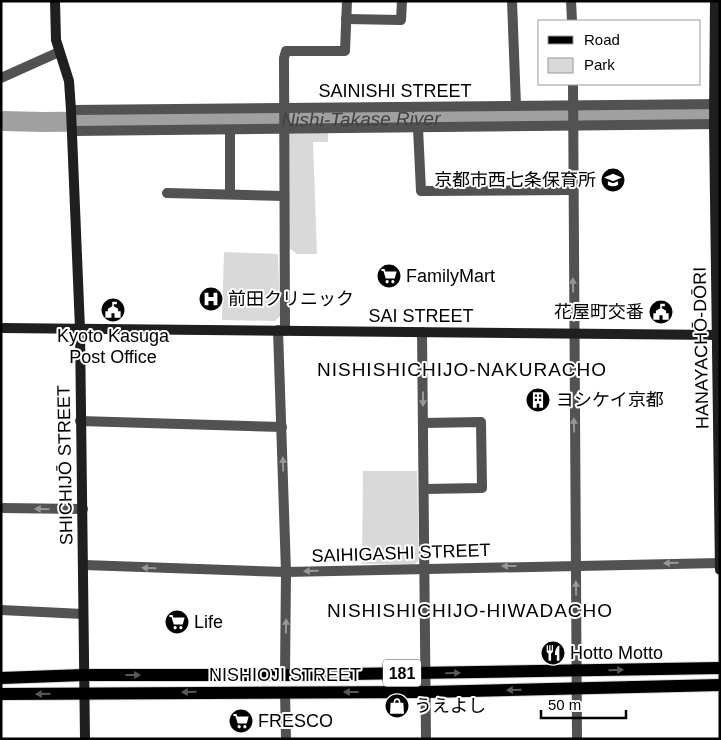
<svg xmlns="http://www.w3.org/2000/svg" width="721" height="740" font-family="Arial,'Noto Sans JP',sans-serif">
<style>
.green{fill:#d9d9d9}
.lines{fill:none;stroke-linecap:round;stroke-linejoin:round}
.river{stroke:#a0a0a0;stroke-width:20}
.primary-casing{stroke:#dbdbdb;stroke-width:14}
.street{stroke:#525252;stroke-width:10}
.secondary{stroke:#1f1f1f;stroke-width:10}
.primary{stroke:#000;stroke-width:12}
.oneway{fill:#979797}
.oneway2{fill:#595959}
.labels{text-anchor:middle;stroke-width:4;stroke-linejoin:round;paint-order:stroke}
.shield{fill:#fff;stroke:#4c4c4c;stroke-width:1}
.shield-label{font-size:16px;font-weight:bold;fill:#000}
.street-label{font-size:18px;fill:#000;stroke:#fff}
.poi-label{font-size:18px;fill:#000;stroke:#fff;text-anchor:start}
.water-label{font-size:19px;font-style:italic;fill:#414141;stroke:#fff}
.neighbourhood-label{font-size:19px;letter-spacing:1px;fill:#000;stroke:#fff}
</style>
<rect width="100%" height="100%" fill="#fff"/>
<g class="green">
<polygon points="292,131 328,133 328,142 313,142 317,254 297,254 289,248 289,134"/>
<polygon points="224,252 278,254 280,316 275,321 222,320"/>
<polygon points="363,471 417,471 419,560 414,565 362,564"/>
</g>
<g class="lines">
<path class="river" id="s1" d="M1,121L44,122L720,115"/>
<defs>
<g id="primary">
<polyline points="1,678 84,675 285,675 720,668"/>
<polyline points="1,694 426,692 720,685"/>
</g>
</defs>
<use href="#primary" class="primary-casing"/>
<g class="street">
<polyline points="512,1 516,106"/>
<polyline points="571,1 572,21"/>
<polyline points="346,19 401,20 402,1"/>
<polyline points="1,78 59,52"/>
<polyline points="573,84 577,739"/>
<polyline points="71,110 720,104"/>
<polyline points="418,128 421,191 572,190"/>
<polyline points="230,130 230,194"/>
<polyline points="72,131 720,124"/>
<polyline points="167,193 284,196"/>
<polyline points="278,330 286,572 285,675"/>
<polyline points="285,331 284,58 286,51 345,51 347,1"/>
<polyline points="422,332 426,739"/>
<polyline points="80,421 282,427"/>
<polyline points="423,423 481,422 482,488 424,489"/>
<polyline points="1,508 83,509"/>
<polyline points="84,565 286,572 720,563"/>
<polyline points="1,610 83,614"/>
<polyline points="285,692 286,739"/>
</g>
<g class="secondary">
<polyline points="55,1 56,40 69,81 71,110 80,329 85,739"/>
<polyline points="715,1 714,124 720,570"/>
<polyline points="1,328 720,335"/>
</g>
<use href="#primary" class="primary"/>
</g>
<defs><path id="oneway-solid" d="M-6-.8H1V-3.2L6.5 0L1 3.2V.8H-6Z" transform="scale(1.25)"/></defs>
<g class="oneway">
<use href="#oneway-solid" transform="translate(573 285) rotate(-91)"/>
<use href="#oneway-solid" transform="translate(423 399) rotate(90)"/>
<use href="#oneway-solid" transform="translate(574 425) rotate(-91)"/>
<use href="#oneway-solid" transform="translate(283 464) rotate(-92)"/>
<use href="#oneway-solid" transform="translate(42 509) rotate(-179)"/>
<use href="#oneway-solid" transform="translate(671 563) rotate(179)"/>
<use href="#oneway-solid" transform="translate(509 566) rotate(180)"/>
<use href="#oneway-solid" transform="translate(149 568) rotate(-178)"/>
<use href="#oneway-solid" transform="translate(311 571) rotate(178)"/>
<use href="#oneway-solid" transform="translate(576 588) rotate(-91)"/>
<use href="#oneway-solid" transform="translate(286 626) rotate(-89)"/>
</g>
<g class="oneway2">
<use href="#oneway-solid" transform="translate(616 670) rotate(-1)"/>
<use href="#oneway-solid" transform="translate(453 673) rotate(-1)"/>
<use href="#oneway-solid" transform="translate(133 675)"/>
<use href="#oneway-solid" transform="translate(514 690) rotate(179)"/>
<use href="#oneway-solid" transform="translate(189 692) rotate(179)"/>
<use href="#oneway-solid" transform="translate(351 692) rotate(-180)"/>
<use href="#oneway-solid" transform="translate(43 694) rotate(179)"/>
</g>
<defs>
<symbol id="school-disc" viewBox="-11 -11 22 22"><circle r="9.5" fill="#000" stroke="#fff"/><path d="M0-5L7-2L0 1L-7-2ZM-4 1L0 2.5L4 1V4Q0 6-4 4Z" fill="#fff"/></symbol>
<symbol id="supermarket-disc" viewBox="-11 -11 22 22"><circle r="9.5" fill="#000" stroke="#fff"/><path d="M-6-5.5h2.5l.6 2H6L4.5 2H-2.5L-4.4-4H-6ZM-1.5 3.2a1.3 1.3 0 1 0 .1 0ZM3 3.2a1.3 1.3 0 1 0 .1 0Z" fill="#fff"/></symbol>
<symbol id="hospital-disc" viewBox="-11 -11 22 22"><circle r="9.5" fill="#000" stroke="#fff"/><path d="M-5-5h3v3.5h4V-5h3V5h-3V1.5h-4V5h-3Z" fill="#fff"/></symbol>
<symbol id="civic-disc" viewBox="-11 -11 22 22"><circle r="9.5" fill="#000" stroke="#fff"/><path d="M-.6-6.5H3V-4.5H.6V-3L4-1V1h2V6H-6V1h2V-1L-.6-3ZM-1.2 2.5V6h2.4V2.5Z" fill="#fff"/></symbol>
<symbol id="building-disc" viewBox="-11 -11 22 22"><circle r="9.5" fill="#000" stroke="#fff"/><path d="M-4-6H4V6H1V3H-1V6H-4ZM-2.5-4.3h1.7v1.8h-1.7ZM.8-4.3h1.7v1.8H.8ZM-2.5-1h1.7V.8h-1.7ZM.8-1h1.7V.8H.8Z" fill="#fff"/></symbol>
<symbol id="restaurant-disc" viewBox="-11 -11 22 22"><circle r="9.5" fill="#000" stroke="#fff"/><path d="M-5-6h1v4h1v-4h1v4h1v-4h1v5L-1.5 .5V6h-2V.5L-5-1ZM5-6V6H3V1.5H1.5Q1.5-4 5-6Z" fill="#fff"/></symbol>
<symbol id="shop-disc" viewBox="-11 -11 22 22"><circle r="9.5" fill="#000" stroke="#fff"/><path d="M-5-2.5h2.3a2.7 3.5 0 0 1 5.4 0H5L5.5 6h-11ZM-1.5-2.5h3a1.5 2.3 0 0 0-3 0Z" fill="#fff"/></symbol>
</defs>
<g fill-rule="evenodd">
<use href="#school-disc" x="599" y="166" width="28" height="28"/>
<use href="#supermarket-disc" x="375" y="262" width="28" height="28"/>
<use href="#hospital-disc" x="197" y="285" width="28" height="28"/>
<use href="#civic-disc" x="99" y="296" width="28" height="28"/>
<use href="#civic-disc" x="647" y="298" width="28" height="28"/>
<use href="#building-disc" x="524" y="386" width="28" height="28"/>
<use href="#supermarket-disc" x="163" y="608" width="28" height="28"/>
<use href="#restaurant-disc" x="539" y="639" width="28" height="28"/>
<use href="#shop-disc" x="383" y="692" width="28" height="28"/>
<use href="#supermarket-disc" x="227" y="707" width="28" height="28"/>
</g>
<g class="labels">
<rect class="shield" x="383" y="659.5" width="38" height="27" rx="4"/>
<g class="shield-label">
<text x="402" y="679">181</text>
</g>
<g class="street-label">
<text x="395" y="97">SAINISHI STREET</text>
<text x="421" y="322">SAI STREET</text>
<text transform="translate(701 348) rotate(-91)" y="6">HANAYACHŌ-DŌRI</text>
<text transform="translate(65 465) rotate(-91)" y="6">SHICHIJŌ STREET</text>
<text transform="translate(401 553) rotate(-2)" y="6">SAIHIGASHI STREET</text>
<text x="285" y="681">NISHIOJI STREET</text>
</g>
<g class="poi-label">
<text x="596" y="186" text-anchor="end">京都市西七条保育所</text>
<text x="406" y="282">FamilyMart</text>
<text x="228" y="305">前田クリニック</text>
<text x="644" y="318" text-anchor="end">花屋町交番</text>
<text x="113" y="342" text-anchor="middle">Kyoto Kasuga<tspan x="113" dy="21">Post Office</tspan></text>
<text x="556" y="406">ヨシケイ京都</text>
<text x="194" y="628">Life</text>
<text x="570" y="659">Hotto Motto</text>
<text x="414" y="712">うえよし</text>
<text x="258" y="727">FRESCO</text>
</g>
<g class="water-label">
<text dy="7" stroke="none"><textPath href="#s1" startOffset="360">Nishi-Takase River</textPath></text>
</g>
<g class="neighbourhood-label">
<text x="462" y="376">NISHISHICHIJO-NAKURACHO</text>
<text x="470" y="617">NISHISHICHIJO-HIWADACHO</text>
</g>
</g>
<rect width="721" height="740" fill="none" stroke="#000000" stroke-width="5"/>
<rect x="538" y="20" width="162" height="65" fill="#ffffff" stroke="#999999"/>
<rect x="548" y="36" width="25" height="8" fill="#000000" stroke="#999999"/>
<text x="584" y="45" font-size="15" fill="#000000">Road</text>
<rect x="548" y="58" width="25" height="15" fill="#d9d9d9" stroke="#999999"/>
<text x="584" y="70" font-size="15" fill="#000000">Park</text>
<path d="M541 710v8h85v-8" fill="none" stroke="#000000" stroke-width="2.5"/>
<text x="548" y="710" font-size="15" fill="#000000" stroke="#ffffff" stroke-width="4" paint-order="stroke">50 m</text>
</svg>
